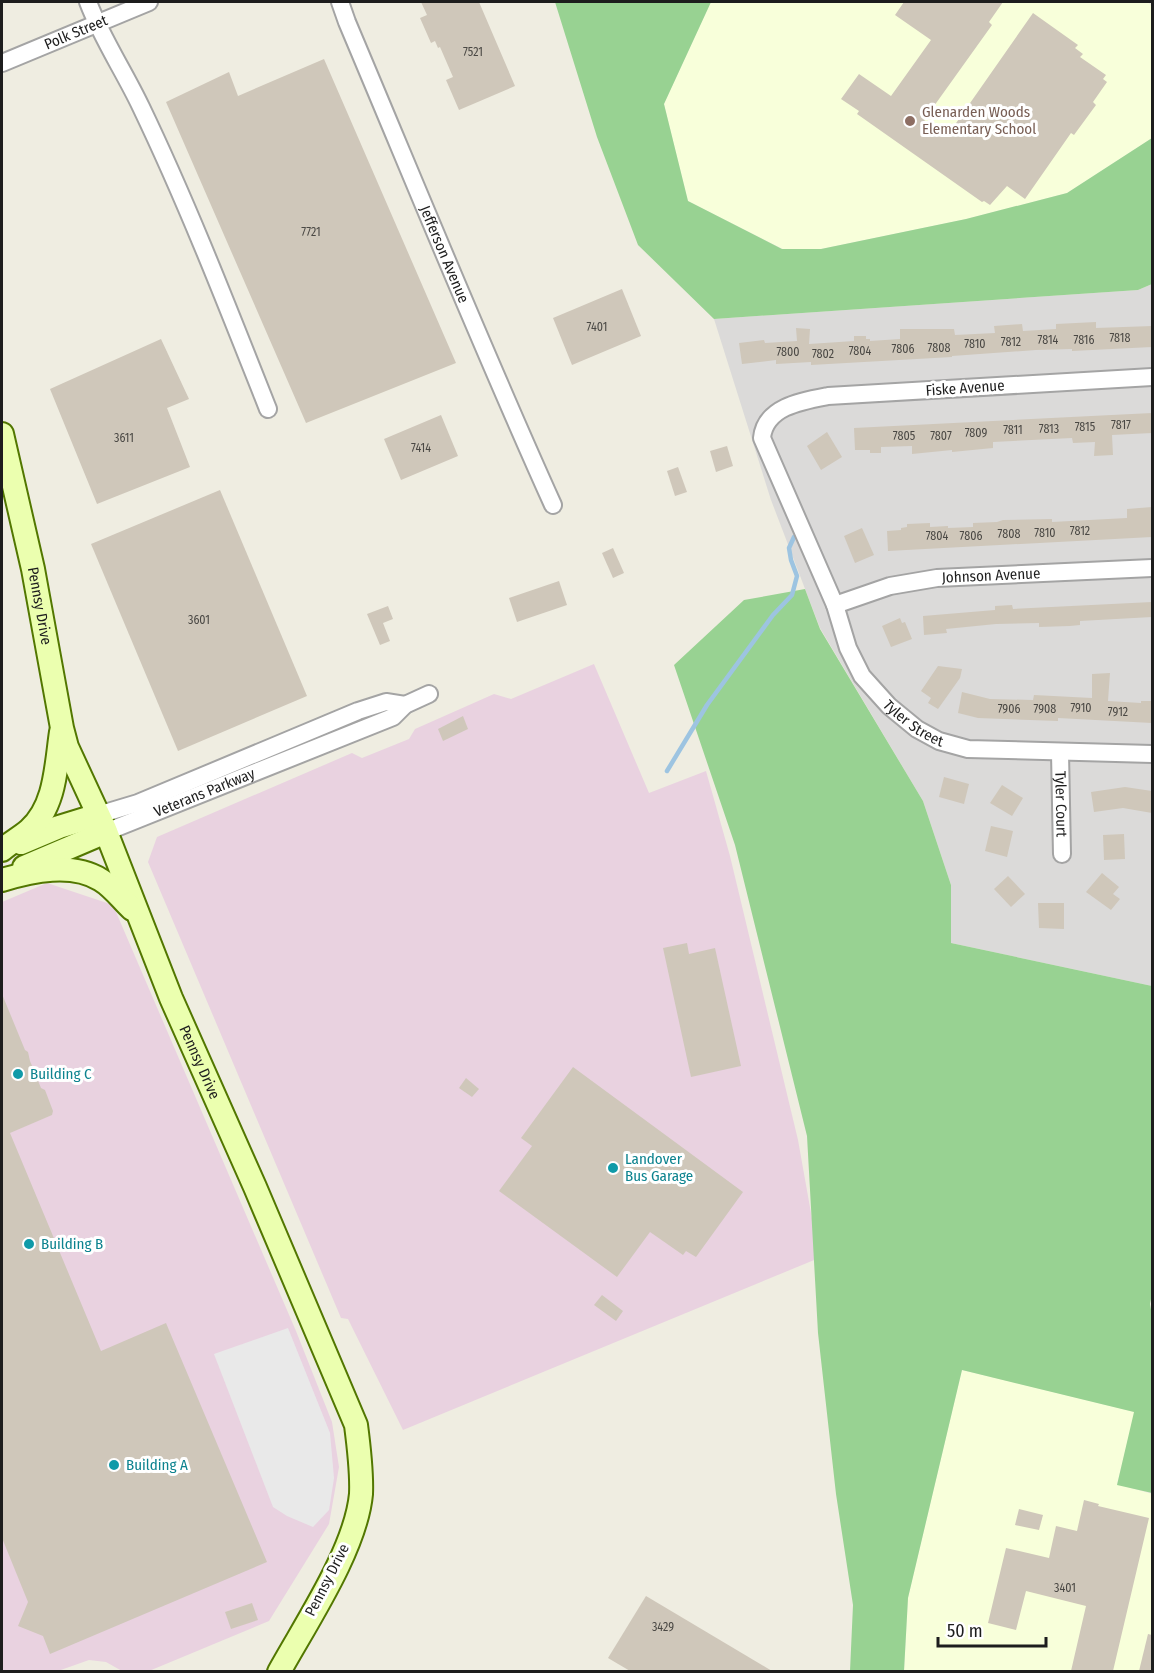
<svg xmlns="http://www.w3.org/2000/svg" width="1154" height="1673" font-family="'Fira Sans Condensed',sans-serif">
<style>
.residential{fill:#dbdad9}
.industrial{fill:#e9d2e0}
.education{fill:#f8ffda}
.forest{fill:#98d292}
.parking{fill:#e9e9e9}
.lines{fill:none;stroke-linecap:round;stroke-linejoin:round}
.stream{stroke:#9dc4e1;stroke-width:4.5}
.building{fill:#cfc7ba}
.street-casing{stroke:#a4a4a4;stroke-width:20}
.secondary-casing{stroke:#527700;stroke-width:26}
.street{stroke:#fff;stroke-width:16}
.secondary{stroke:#ebffaf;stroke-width:22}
.education-dot{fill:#8d6e63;stroke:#fff;stroke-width:2}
.culture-dot{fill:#0f9aa8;stroke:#fff;stroke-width:2}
.labels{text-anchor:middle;stroke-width:6;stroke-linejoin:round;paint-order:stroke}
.number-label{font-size:12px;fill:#4a4844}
.street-label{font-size:15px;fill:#1d1d1d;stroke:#fff}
.education-label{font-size:15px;fill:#785e54;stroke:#fff;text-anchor:start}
.culture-label{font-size:15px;fill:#0d838f;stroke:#fff;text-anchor:start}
</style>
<rect width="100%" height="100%" fill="#efede1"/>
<polygon class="residential" points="1152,284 1152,986 951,943 951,885 923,801 820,628 771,500 714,319 1138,290"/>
<g class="industrial">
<polygon points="594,664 649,793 706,771 730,856 798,1140 819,1258 403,1430 348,1319 341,1318 148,862 157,837 352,753 362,758 409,739 415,729 494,694 511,699"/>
<polygon points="47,883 113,905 296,1331 332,1422 339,1467 329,1524 269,1621 149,1671 122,1671 106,1662 89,1660 58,1671 2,1671 2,902"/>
</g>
<g class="education">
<polygon points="711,2 1148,2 1152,7 1152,138 1067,193 966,219 821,249 783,249 688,201 664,104"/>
<polygon points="962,1370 1135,1412 1117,1484 1152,1494 1152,1671 904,1672 908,1598"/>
</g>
<g class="forest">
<polygon points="555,2 711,2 664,104 688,201 782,249 821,249 966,219 1067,193 1152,138 1152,284 1138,290 714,319 638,245 597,137"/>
<polygon points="805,589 820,629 923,801 951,885 951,943 1152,986 1152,1294 1150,1304 1152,1315 1152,1493 1117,1485 1134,1412 962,1370 908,1598 904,1671 850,1671 853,1605 836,1494 818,1333 807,1136 735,845 674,665 744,600"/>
</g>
<polygon class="parking" points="288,1328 330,1433 334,1478 329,1510 313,1527 287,1516 273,1507 214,1354"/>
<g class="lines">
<polyline class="stream" points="667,771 707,705 773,615 792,595 797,576 791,560 789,548 794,537"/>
</g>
<g class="building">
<polygon points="421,2 479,2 515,86 459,110 446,80 453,77 440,47 438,48 435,41 431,43 420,18 427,15"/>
<polygon points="904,2 1003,2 989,22 992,25 924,120 947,136 1033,13 1078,45 1075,48 1083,54 1080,57 1106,75 1103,79 1107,82 1093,102 1096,105 1074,135 1071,133 1025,199 1007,186 990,205 984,201 982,202 857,114 859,111 841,99 859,74 891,96 931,40 895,15"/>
<polygon points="324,59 456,363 306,423 166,102 229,72 238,96"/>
<polygon points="622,289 641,336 572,365 553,318"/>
<polygon points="1096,322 1096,328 1152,326 1152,347 1072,351 1072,349 1036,350 952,356 952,357 811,365 811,362 776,364 776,360 742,364 739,343 764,340 765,343 797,341 796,328 810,329 809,344 854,341 854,336 866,336 866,339 870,339 870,341 900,339 900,329 954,329 955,335 995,333 994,326 1022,324 1023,331 1056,329 1056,324"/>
<polygon points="161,339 189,399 167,408 190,467 97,504 50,389"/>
<polygon points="1152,413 1152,433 1112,435 1113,455 1094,456 1095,442 1073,443 1072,438 993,442 993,448 952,452 952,450 912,454 912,446 881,447 881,453 870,453 870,450 855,450 854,428"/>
<polygon points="441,415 458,456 401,480 384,439"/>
<polygon points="827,432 842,457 821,470 807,446"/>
<polygon points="727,446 733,466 716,472 710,451"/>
<polygon points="678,467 687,492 675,496 667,471"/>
<polygon points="220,490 307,696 178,751 91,544"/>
<polygon points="1152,507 1152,537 888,551 887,531 901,530 901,528 907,527 907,524 930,523 930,527 948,526 948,528 973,527 973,523 997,522 1003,520 1052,519 1052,522 1127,518 1127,509"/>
<polygon points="862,528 874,555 855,563 844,536"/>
<polygon points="613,548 624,573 613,578 602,553"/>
<polygon points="559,581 567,605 517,622 509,598"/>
<polygon points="1152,602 1152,617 1080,621 1080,625 1070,626 1039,627 1039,623 996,624 946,629 947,633 924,635 923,616 995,610 995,606 1012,605 1013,609"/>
<polygon points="388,606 393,619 383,623 390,641 380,645 367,614"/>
<polygon points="900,618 902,623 905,622 912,639 891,647 882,626"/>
<polygon points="938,666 962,669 960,678 938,709 928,703 931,698 921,691"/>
<polygon points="1110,673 1108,701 1141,703 1141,701 1152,701 1152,723 1058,718 1058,721 978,718 958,713 962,692 990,699 1033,700 1034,695 1092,698 1092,674"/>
<polygon points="463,716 468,729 443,741 438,729"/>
<polygon points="944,777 969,784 964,804 939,797"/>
<polygon points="1002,785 1023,798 1012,816 990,803"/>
<polygon points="1125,787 1152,791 1152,813 1123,808 1094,812 1091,792"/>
<polygon points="991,826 1013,831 1007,857 985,851"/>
<polygon points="1124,834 1125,859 1104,860 1103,835"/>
<polygon points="1102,873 1119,887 1113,894 1120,899 1111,910 1086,892"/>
<polygon points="1008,876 1025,894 1011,907 994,889"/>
<polygon points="1038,903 1064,903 1064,929 1039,928"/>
<polygon points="687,943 689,954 715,948 741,1066 691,1077 663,948"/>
<polygon points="2,994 25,1050 28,1052 30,1061 41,1088 45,1090 53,1111 52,1115 10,1133 101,1351 166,1323 267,1562 50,1654 43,1636 18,1626 28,1602 2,1538"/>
<polygon points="573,1067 743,1192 696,1257 686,1251 683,1255 650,1232 617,1277 499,1191 532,1146 521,1138"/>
<polygon points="466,1078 479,1089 472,1097 459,1088"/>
<polygon points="602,1295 623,1311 616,1321 594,1305"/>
<polygon points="1084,1500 1099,1504 1098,1506 1149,1518 1113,1671 1071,1671 1086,1606 1026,1591 1016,1630 988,1623 1006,1548 1049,1558 1056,1526 1077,1531"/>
<polygon points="1019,1509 1043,1515 1039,1530 1015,1525"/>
<polygon points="646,1596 772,1671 630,1671 608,1658"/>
<polygon points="252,1603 258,1620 231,1629 225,1612"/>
<polygon points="1148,1634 1152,1635 1152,1671 1139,1671"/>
</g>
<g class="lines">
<defs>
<g id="street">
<path d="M88,2C102,39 124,71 141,107C188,205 228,308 268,409"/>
<path id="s1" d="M340,2L347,22C415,183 481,346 553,505"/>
<path id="s2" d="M2,63L149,2"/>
<path id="s3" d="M1152,377L828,396C801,401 765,407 762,438L835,605L848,648L862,676L889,706L917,729L939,741L968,749L1152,754"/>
<path id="s4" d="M835,605L890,586L937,578L1152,568"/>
<path id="s5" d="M1060,753L1062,854"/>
<polyline points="98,815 138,803 358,711 386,702 405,705"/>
<path id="s6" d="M106,832L393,717L405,705L429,694"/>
</g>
<g id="secondary">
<path id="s7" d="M2,434L33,569L62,728L67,747L105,829L171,998L255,1187L356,1425C359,1448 362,1471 361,1494C356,1549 306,1623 279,1672"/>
<polyline points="21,843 59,827 98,815"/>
<path d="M2,850C10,843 21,837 29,830C56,806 56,765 61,732"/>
<polyline points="24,867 106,832"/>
<path d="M2,880C32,871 72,862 101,880C113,887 122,900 132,909"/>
</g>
</defs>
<use href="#street" class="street-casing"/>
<use href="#secondary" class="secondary-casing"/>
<use href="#street" class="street"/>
<use href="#secondary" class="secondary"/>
</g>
<circle class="education-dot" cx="910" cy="121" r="6"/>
<g class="culture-dot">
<circle cx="18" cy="1074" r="6"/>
<circle cx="613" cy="1168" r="6"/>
<circle cx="29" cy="1244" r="6"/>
<circle cx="114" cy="1465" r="6"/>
</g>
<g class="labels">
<g class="number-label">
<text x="473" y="56">7521</text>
<text x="311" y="236">7721</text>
<text x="597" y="331">7401</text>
<text x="1120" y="342">7818</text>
<text x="1048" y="344">7814</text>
<text x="1084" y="344">7816</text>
<text x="1011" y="346">7812</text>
<text x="975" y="348">7810</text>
<text x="939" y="352">7808</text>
<text x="903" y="353">7806</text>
<text x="860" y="355">7804</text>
<text x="788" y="356">7800</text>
<text x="823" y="358">7802</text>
<text x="1121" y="429">7817</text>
<text x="1085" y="431">7815</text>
<text x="1049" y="433">7813</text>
<text x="1013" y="434">7811</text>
<text x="976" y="437">7809</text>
<text x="904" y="440">7805</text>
<text x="941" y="440">7807</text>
<text x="124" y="442">3611</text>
<text x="421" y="452">7414</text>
<text x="1080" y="535">7812</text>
<text x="1045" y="537">7810</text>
<text x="1009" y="538">7808</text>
<text x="937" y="540">7804</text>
<text x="971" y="540">7806</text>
<text x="199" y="624">3601</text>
<text x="1081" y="712">7910</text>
<text x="1009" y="713">7906</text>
<text x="1045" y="713">7908</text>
<text x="1118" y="716">7912</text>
<text x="1065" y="1592">3401</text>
<text x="663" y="1631">3429</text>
</g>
<g class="street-label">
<text dy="5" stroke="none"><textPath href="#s2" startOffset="80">Polk Street</textPath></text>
<text dy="5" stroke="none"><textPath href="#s1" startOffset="273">Jefferson Avenue</textPath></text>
<text transform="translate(965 388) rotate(-4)" y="5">Fiske Avenue</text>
<text dy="5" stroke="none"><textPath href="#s4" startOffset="160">Johnson Avenue</textPath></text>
<text dy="5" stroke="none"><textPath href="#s7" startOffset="176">Pennsy Drive</textPath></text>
<text dy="5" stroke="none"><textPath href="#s3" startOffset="738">Tyler Street</textPath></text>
<text dy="5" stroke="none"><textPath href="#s6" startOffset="106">Veterans Parkway</textPath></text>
<text dy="5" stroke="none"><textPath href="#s5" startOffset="51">Tyler Court</textPath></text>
<text dy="5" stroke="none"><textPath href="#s7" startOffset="662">Pennsy Drive</textPath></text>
<text transform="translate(327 1580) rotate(-63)" y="5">Pennsy Drive</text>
</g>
<g class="education-label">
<text x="922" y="117">Glenarden Woods<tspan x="922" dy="17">Elementary School</tspan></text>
</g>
<g class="culture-label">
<text x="30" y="1079">Building C</text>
<text x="625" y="1164">Landover<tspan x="625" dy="17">Bus Garage</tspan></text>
<text x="41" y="1249">Building B</text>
<text x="126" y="1470">Building A</text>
</g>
</g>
<rect width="1154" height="1673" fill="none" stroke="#1d1d1d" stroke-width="6"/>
<path d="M938 1637v9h108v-9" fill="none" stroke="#1d1d1d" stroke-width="3"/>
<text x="947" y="1637" font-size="18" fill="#1d1d1d" stroke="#ffffff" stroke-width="4.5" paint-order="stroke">50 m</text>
</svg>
